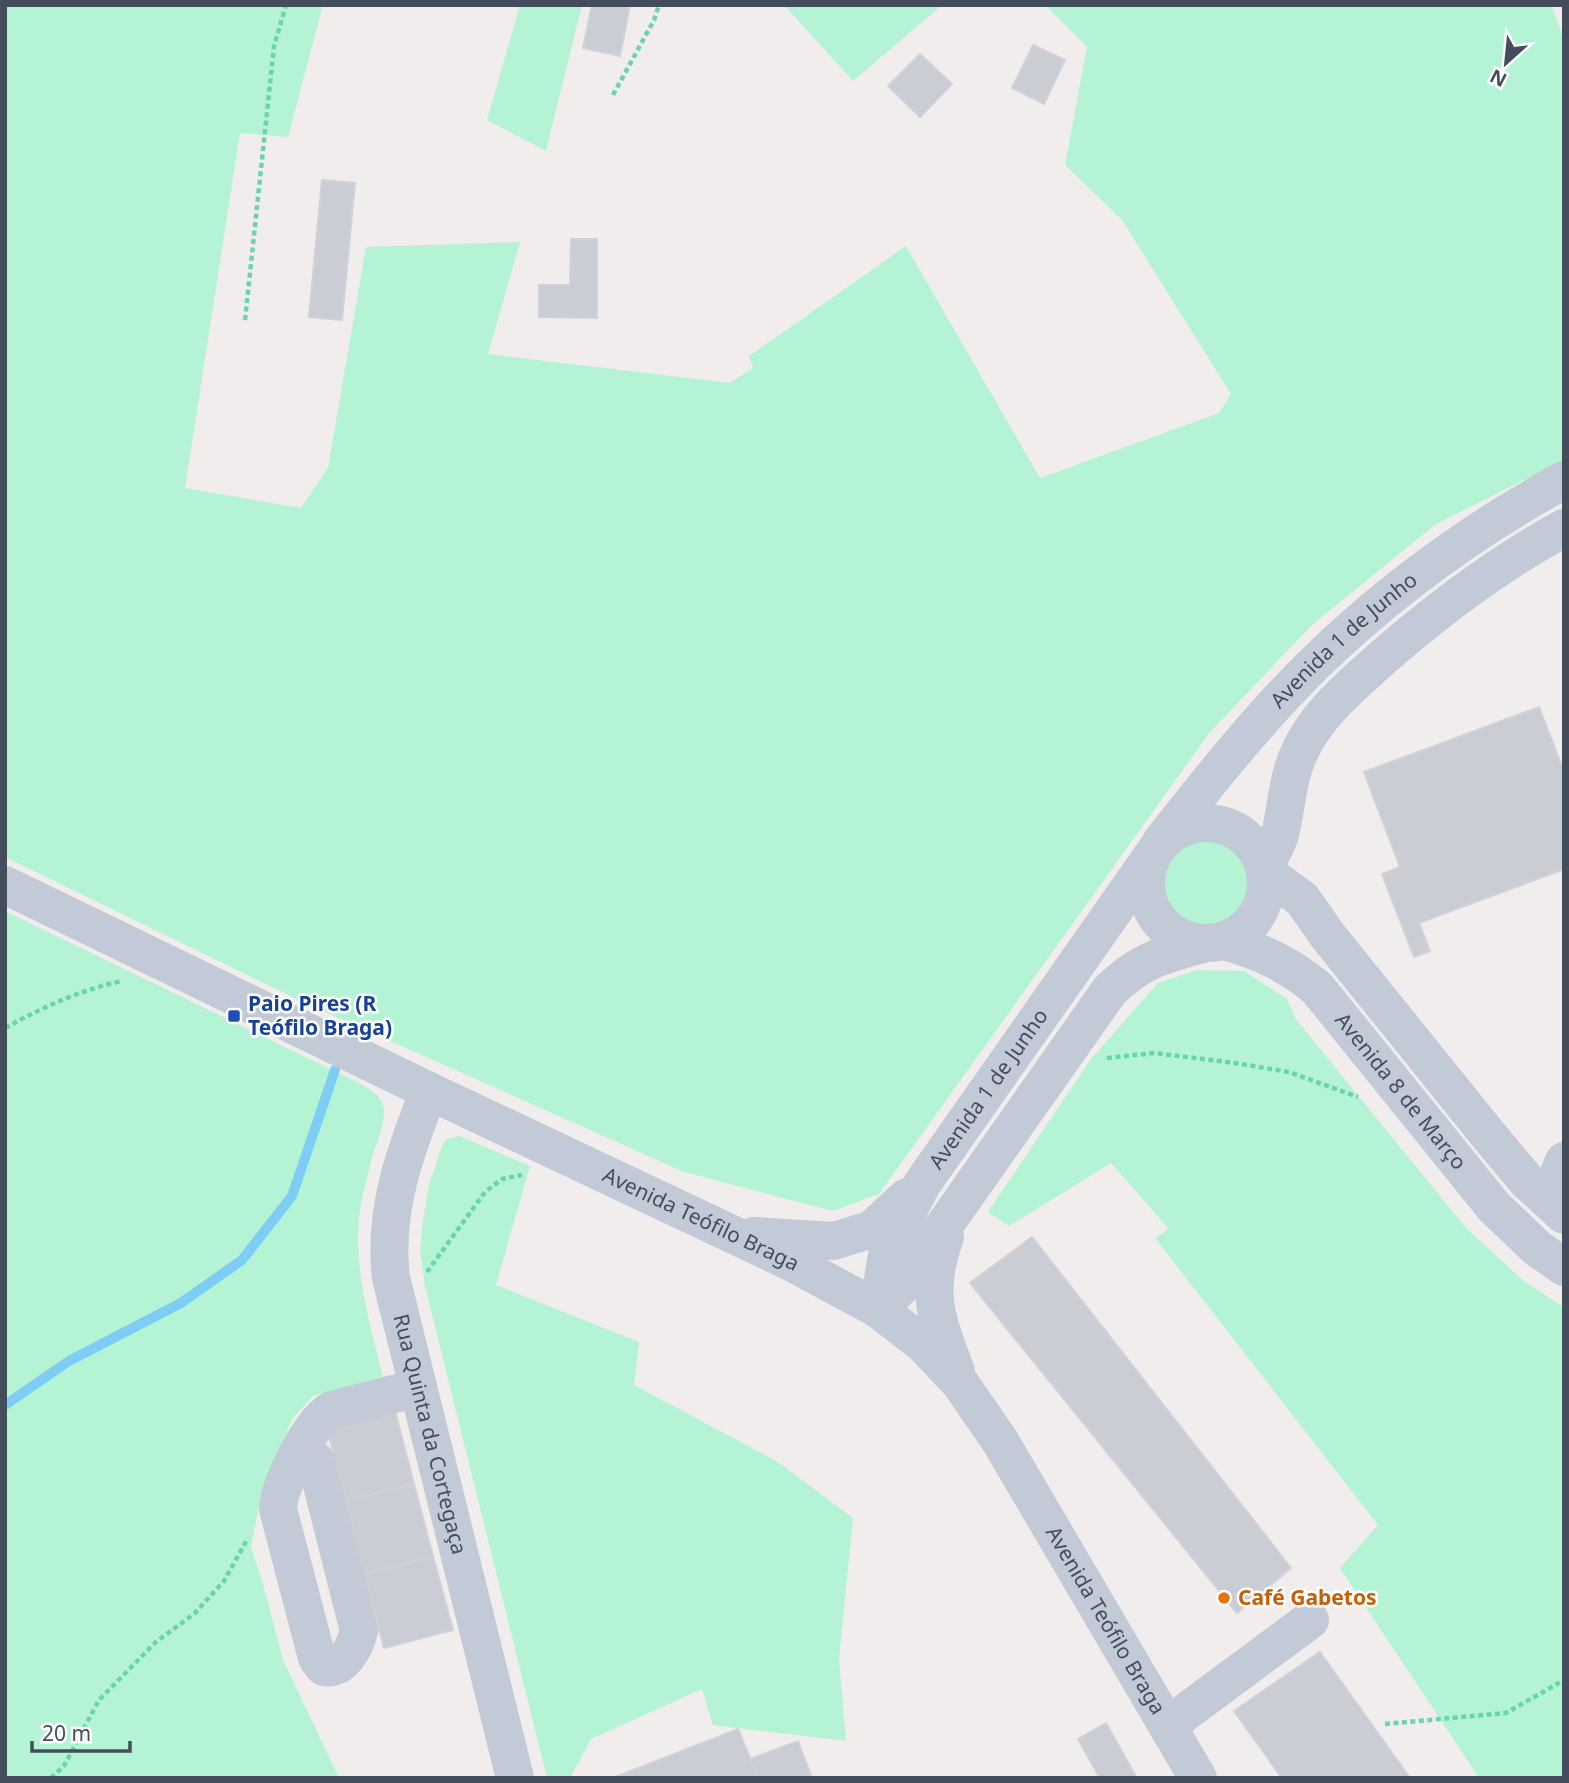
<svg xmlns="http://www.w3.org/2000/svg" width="1569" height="1783" font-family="'Noto Sans',sans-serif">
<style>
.green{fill:#b5f3d5}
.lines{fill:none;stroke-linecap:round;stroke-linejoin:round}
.stream{stroke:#7dcdf5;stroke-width:10}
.building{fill:#cbcdd5;stroke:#d0d1d9;stroke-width:2}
.path{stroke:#69d5ad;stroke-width:4.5;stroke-dasharray:5 3.5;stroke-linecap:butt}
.minor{stroke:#c1cad6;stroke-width:38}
.transit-dot{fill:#1a4fb4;stroke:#fff;stroke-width:2.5}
.food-dot{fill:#e8710a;stroke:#fff;stroke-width:2.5}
.labels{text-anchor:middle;stroke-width:5;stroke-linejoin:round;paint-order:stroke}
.street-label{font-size:21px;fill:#434d5c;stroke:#fff}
.transit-label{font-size:21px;font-weight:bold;fill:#164399;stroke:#fff;text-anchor:start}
.food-label{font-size:21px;font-weight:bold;fill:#c56008;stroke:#fff;text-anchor:start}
</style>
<rect width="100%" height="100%" fill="#f0edec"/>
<g class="green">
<polygon points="5,5 323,5 288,137 240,133 185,488 301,508 328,468 366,247 520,242 488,354 730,383 753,368 749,356 906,246 1040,478 1219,413 1231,394 1122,220 1065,165 1087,47 1045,5 1551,5 1564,40 1564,460 1436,524 1313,624 1210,732 879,1194 833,1211 684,1172 303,1002 5,857"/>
<polygon points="520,5 582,5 546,151 487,120"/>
<polygon points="784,5 942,5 853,81"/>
<circle cx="1207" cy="883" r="42"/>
<path d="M5,911L355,1081C367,1087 383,1095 384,1110C385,1123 378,1139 374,1151C369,1168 365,1186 361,1203C351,1262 369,1320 383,1377L313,1396L293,1418L263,1486L251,1547L263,1584L283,1660L339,1778H5Z"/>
<polygon points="1197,970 1244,971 1287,999 1295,1018 1466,1228 1525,1282 1564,1307 1564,1778 1479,1778 1340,1568 1378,1525 1155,1238 1169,1229 1111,1163 1009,1226 988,1212 1091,1059 1158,983"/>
<polygon points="459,1136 530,1166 496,1285 639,1342 634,1385 778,1462 853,1518 839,1659 846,1741 713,1725 702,1689 591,1739 570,1778 547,1778 425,1286 420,1251 423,1221 429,1185 443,1143 447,1139"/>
</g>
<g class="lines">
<polyline class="stream" points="5,1405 69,1361 181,1303 242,1260 292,1196 335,1070"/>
</g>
<g class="building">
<polygon points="592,5 630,5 620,56 583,48"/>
<polygon points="1033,45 1065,60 1044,104 1012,88"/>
<polygon points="920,54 952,84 920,117 888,86"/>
<polygon points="322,180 355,183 342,320 309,317"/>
<polygon points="571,239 597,239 597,318 539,317 539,285 570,285"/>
<polygon points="1539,707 1564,772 1564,869 1419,923 1430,951 1414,957 1382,874 1400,867 1364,772"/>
<polygon points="1032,1237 1291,1568 1237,1613 970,1283"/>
<polygon points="394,1407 414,1484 346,1501 326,1424"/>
<polygon points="414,1484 433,1556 364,1574 346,1501"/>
<polygon points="433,1556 453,1630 384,1648 364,1574"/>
<polygon points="1320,1652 1410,1778 1282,1778 1234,1711"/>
<polygon points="1106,1723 1135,1775 1135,1778 1100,1778 1078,1739"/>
<polygon points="738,1729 758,1778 613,1778"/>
<polygon points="798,1741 812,1778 758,1778 750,1759"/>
</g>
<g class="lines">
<g class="path">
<polyline points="613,95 654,20 659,5"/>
<polyline points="245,320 274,46 286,5"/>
<path d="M5,1028C43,1007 80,990 122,981"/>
<polyline points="1107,1058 1155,1053 1235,1063 1289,1072 1358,1097"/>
<polyline points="427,1272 485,1192 502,1179 522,1175"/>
<polyline points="1385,1724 1506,1713 1564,1680"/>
<polyline points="51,1778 64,1766 99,1700 156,1642 195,1613 224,1581 248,1538"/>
</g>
<g class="minor">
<circle cx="1206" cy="883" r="60"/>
<path id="s1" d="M1161,842C1209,781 1259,718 1315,663C1389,591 1473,530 1564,480"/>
<path d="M1264,868C1269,857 1277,846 1280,834C1287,806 1287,778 1300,751C1317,714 1351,686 1381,659C1437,610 1498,564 1564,528"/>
<polyline points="1266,873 1302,899 1328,936 1490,1137 1527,1181 1564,1215"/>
<path id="s2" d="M5,885L429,1091L793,1263L878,1309L923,1344L960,1383L1000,1441L1198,1778"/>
<path id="s3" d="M1224,941C1260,951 1288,964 1317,988L1494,1207L1537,1248L1564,1267"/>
<path id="s4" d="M429,1091C405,1152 383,1211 391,1278L515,1778"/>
<polyline points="1548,1200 1564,1161"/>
<polyline points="754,1236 834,1241 872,1229 907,1197"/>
<path d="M945,1237C925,1292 936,1319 956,1371"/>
<path id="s5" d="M878,1309L888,1250L922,1184L1152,856"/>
<path d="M878,1309L901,1287L1110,990C1142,959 1164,955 1206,943"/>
<path d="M302,1447L316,1461L359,1631C355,1647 343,1671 324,1667L317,1658L278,1509C279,1484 310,1422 332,1410L417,1388"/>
<polyline points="1167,1726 1310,1620"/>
</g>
</g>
<rect class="transit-dot" x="227" y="1009" width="14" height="14" rx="3.5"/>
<circle class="food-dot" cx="1224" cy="1598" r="7"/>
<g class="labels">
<g class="street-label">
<text dy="7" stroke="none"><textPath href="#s1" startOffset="273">Avenida 1 de Junho</textPath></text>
<text dy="7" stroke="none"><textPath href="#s5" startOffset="250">Avenida 1 de Junho</textPath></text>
<text dy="7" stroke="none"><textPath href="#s3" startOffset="238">Avenida 8 de Março</textPath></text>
<text dy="7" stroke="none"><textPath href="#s2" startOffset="772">Avenida Teófilo Braga</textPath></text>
<text dy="7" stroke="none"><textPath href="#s4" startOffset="354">Rua Quinta da Cortegaça</textPath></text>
<text dy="7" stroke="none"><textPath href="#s2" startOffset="1360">Avenida Teófilo Braga</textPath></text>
</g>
<g class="transit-label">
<text x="248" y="1011">Paio Pires (R<tspan x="248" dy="24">Teófilo Braga)</tspan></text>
</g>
<g class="food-label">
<text x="1238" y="1605">Café Gabetos</text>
</g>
</g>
<rect width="1569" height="1783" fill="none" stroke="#434d5c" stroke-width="14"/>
<g transform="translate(1506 63) rotate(207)" stroke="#ffffff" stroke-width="5" paint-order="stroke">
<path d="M0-5L12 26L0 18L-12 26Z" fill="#434d5c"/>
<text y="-10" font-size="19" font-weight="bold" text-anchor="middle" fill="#434d5c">N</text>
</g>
<path d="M32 1741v10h98v-10" fill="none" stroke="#434d5c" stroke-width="3.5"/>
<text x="42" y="1741" font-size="21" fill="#434d5c" stroke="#ffffff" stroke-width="5" paint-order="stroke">20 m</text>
</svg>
